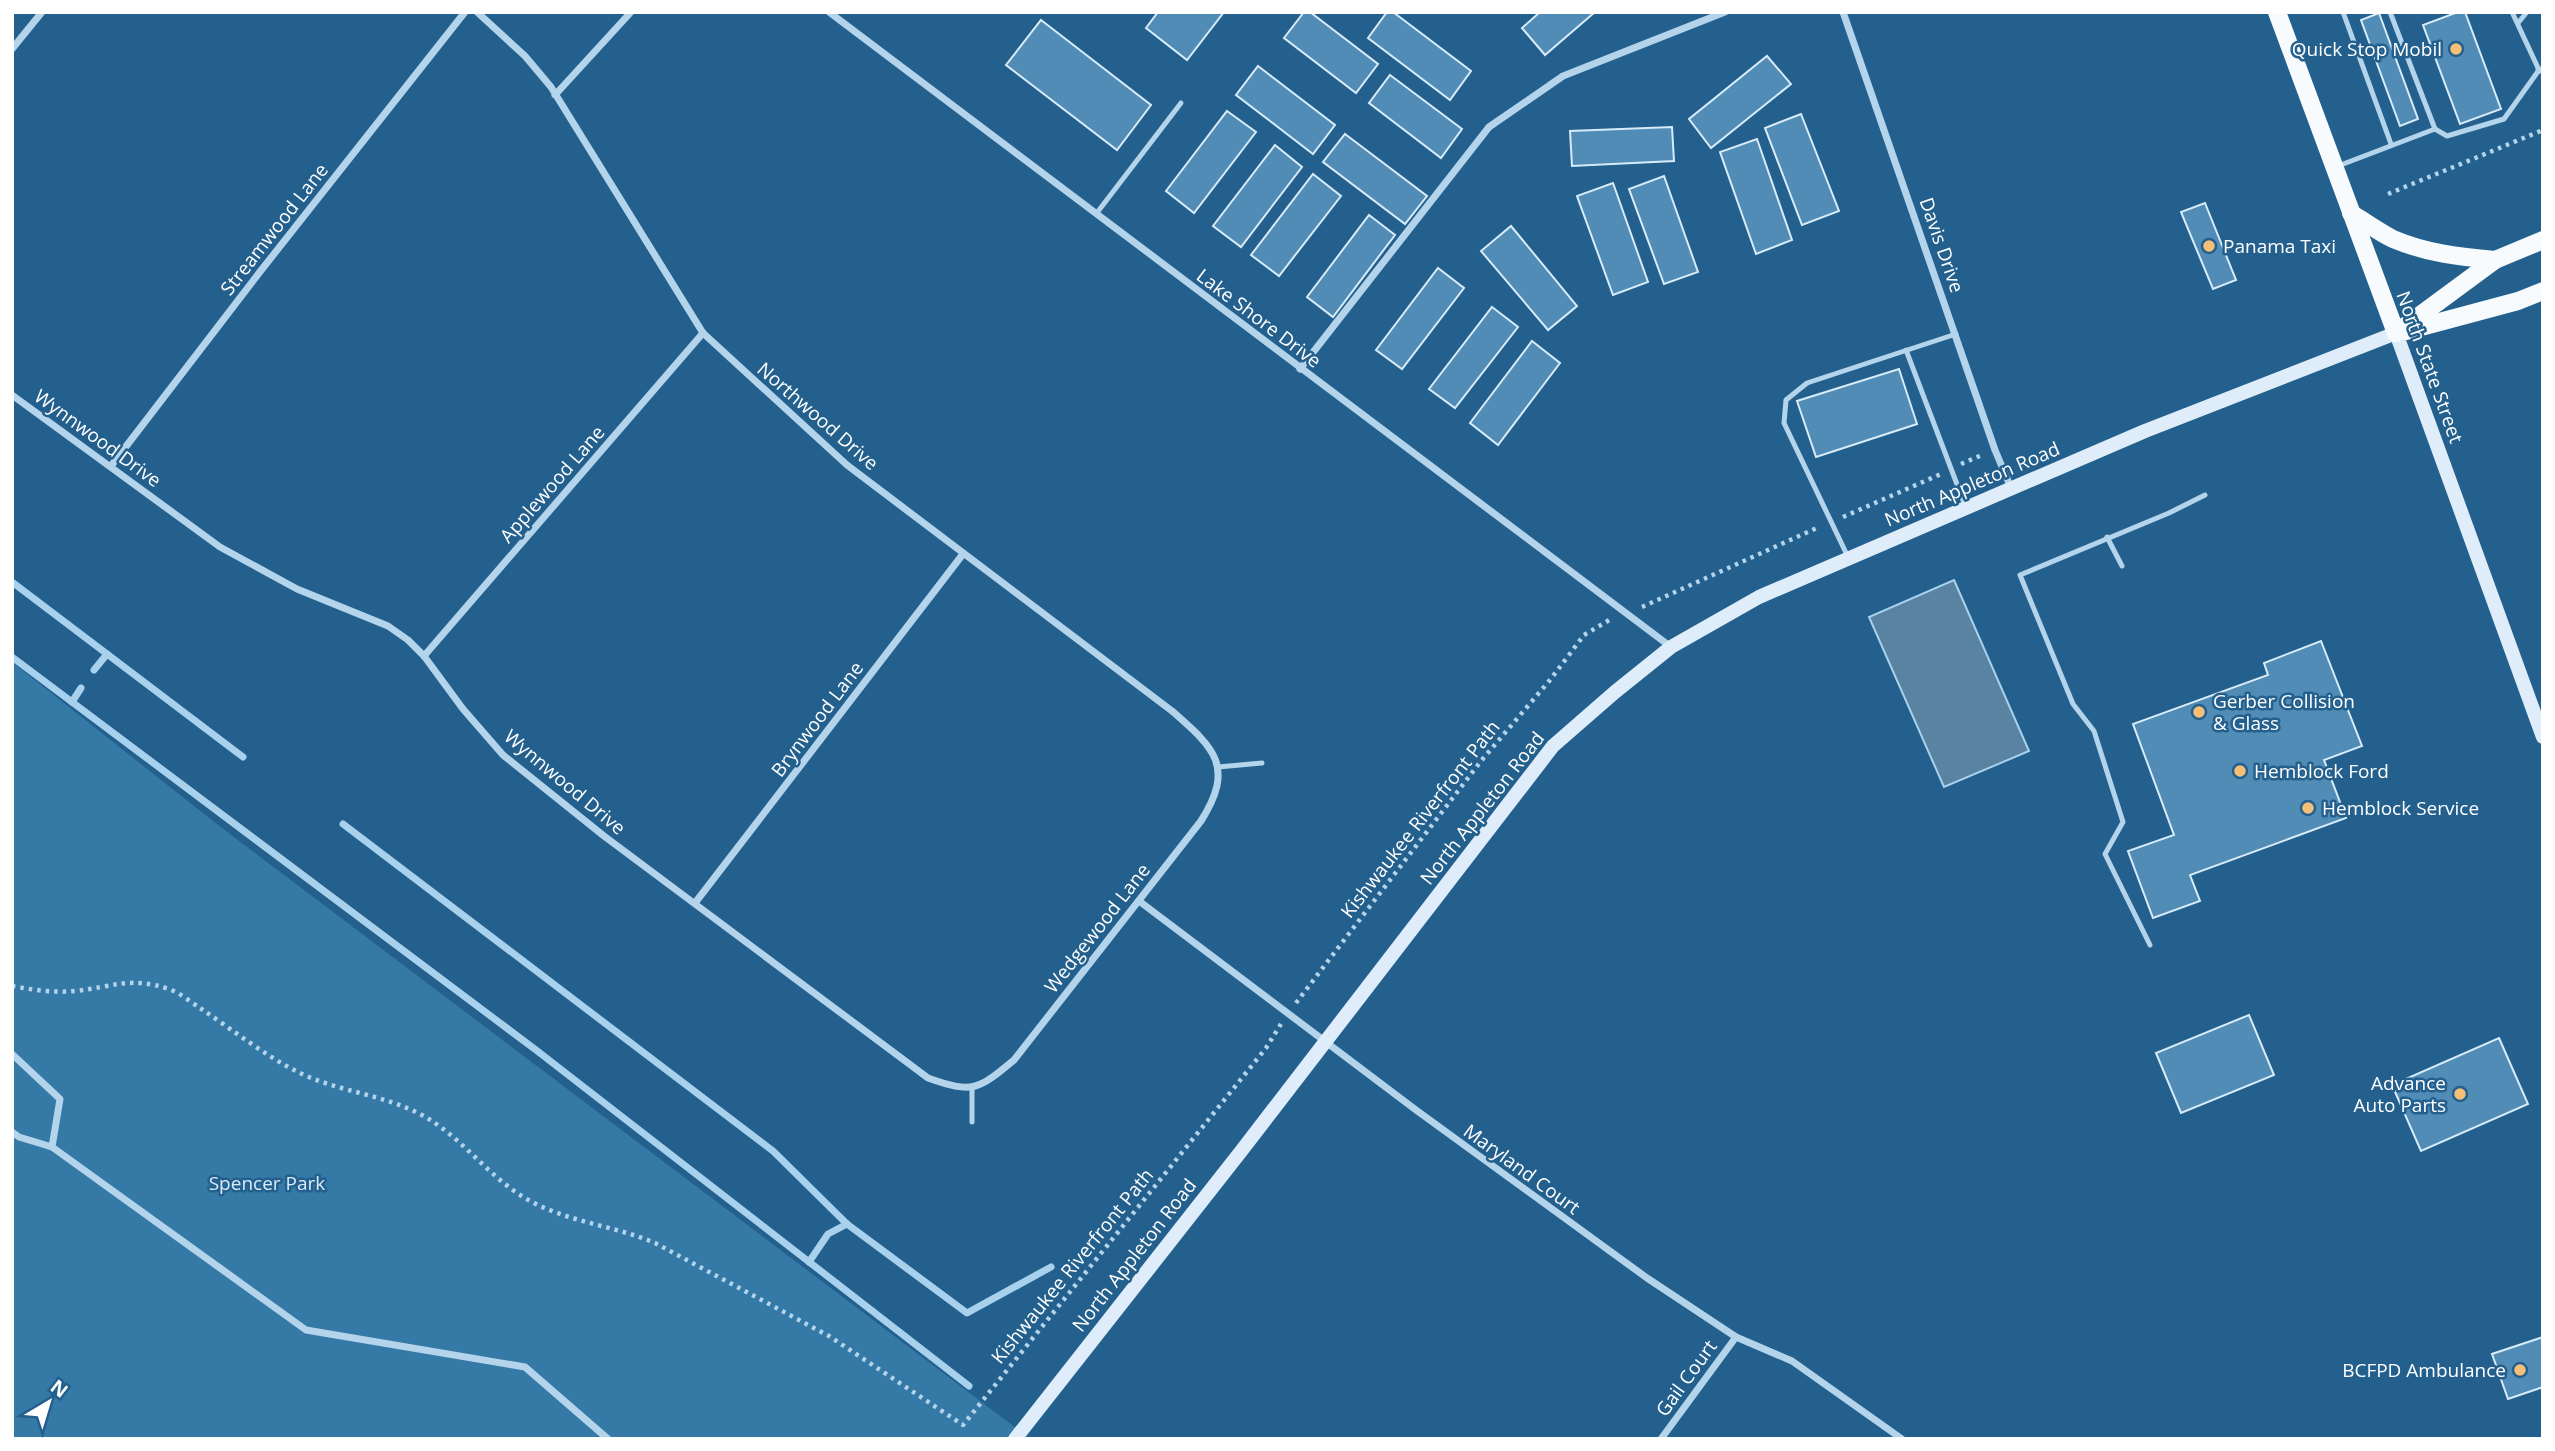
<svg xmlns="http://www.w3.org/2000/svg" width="2555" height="1451" font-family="'Open Sans',sans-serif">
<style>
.green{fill:#3579a7}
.water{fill:#5a83a1;stroke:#a7d1ec;stroke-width:2}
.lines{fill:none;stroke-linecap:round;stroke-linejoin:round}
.stream{stroke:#a7d1ec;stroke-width:7}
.building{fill:#508cb5;stroke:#d8ebf8;stroke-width:2}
.path{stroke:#b3d4eb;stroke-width:4.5;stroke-dasharray:3.5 5;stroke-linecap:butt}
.service{stroke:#b3d4eb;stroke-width:5}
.minor{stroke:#b3d4eb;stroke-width:7}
.secondary{stroke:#deedf9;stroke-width:14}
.primary{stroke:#f7fbfe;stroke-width:18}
.poi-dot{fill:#f5bf77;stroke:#24608d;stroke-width:2.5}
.labels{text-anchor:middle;stroke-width:5;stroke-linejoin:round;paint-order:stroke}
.poi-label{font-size:19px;fill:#fff;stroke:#24608d;text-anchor:start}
.street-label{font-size:19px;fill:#fff;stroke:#24608d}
.park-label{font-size:19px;fill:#d8ebf8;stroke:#24608d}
</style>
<rect width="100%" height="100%" fill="#24608d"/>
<polygon class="green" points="12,662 218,825 1020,1431 1015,1439 12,1439"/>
<polygon class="water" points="1954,580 2029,751 1944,787 1869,617"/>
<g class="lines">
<g class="stream">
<polyline points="12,582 243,757"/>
<polyline points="12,657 536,1050 969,1386"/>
<polyline points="94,670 107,654"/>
<polyline points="72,702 81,688"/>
<polyline points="343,824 773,1151 847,1224 967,1313 1051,1267"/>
<polyline points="809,1262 828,1234 847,1224"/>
</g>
</g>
<g class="building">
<polygon points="1158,12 1224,12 1187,60 1146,28"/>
<polygon points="1304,12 1310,12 1378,64 1356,93 1284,38"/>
<polygon points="1387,12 1393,12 1471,71 1450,100 1368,38"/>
<polygon points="1540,12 1595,12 1545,55 1522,28"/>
<polygon points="2458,12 2465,12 2501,109 2460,124 2423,25"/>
<polygon points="2379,13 2418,119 2400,126 2361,20"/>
<polygon points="1041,20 1151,105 1117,150 1006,65"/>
<polygon points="1767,56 1791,84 1711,148 1689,119"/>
<polygon points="1258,66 1335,125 1313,154 1236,95"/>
<polygon points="1390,75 1462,129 1441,158 1369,103"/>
<polygon points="1227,111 1256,132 1194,213 1166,191"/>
<polygon points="1801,114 1839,211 1802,225 1765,128"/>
<polygon points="1672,127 1674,161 1572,166 1570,131"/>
<polygon points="1345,134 1427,196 1405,224 1323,162"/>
<polygon points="1757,139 1792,240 1756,254 1720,152"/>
<polygon points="1275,145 1302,167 1241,247 1213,226"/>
<polygon points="1313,174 1341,196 1279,276 1251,255"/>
<polygon points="1664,176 1698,272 1664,284 1629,189"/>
<polygon points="1613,183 1648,282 1613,295 1577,196"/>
<polygon points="2205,203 2236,280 2213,289 2181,212"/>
<polygon points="1369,215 1395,235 1333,317 1307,297"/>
<polygon points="1511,226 1577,306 1548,330 1481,251"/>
<polygon points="1438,268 1464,288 1402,369 1376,350"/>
<polygon points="1492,307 1518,327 1455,408 1429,389"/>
<polygon points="1532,341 1560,363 1498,445 1470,423"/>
<polygon points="1899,369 1917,424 1816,457 1797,401"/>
<polygon points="2321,641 2362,746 2324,760 2346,818 2190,875 2200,901 2153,918 2128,851 2174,835 2133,724 2268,675 2264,663"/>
<polygon points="2249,1015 2274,1075 2181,1113 2156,1053"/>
<polygon points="2499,1038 2528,1104 2421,1151 2392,1085"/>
<polygon points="2543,1337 2543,1387 2508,1399 2492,1354"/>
</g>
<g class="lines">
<g class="path">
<polyline points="2388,194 2543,130"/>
<polyline points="1961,464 1982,455"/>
<polyline points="1843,517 1941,474"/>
<polyline points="1642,607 1819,527"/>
<path d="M12,986C33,990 55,993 75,991C113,987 130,976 169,989C180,993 191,1002 200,1008C230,1028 267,1057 298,1072C336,1091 380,1094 418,1113C460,1134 486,1175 525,1198C565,1222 613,1225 655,1243L829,1336L963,1425L1266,1048L1281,1024"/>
<polyline points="1296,1003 1481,761 1550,680 1584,635 1611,619"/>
</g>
<g class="service">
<polyline points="2343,12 2391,144"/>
<polyline points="2518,23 2527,12"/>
<polyline points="2435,129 2447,136 2504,119 2539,70 2512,12"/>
<polyline points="2338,166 2435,129 2390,12"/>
<polyline points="1096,214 1181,103"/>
<polyline points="1906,350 1966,508"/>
<polyline points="2107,537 2122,566"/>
<polyline points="1848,557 1784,423 1786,400 1807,383 1956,334"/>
<polyline points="1218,767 1262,763"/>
<polyline points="2150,945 2105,854 2123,822 2094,731 2073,704 2020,575 2169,513 2205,495"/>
<polyline points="972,1088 972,1122"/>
</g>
<g class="minor">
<polyline points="829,12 1671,647"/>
<polyline points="1843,12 1995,450 2011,488"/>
<polyline points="12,49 42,12"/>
<polyline points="2539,70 2543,70"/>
<polyline points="555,95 631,12"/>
<polyline points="1300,369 1489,127 1563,76 1725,12"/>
<path d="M12,395L220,547L297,589L388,626L408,640L424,656L463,709L503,755L604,836L928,1078C973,1094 978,1090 1014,1060L1201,821C1236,766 1213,747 1172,711L847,465L703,333L551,87L525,56L477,12"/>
<polyline points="111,466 259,273 465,12"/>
<polyline points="424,656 703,333"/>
<polyline points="1139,901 1416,1110 1647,1278 1736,1337 1792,1361 1902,1439"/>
<polyline points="695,903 963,554"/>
<polyline points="12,1054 60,1099 52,1147 19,1137 12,1132"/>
<polyline points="52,1147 306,1330 525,1367 608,1439"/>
<polyline points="1661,1439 1736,1337"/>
</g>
<polyline class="secondary" points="1015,1439 1242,1150 1553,746 1615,692 1671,647 1759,597 2145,431 2396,333 2543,737"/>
<g class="primary">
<polyline points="2277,12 2396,333"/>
<path d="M2351,213C2365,222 2379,232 2393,239C2426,253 2460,257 2495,260"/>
<polyline points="2406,331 2518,301 2543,291"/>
<polyline points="2396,333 2495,260 2543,240"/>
</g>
</g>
<g class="poi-dot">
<circle cx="2456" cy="49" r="7"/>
<circle cx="2209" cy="246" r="7"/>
<circle cx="2199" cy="712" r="7"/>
<circle cx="2240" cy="771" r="7"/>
<circle cx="2308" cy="808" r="7"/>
<circle cx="2460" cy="1094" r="7"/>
<circle cx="2520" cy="1370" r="7"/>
</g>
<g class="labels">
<g class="poi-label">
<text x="2442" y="56" text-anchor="end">Quick Stop Mobil</text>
<text x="2223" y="253">Panama Taxi</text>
<text x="2213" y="708">Gerber Collision<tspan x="2213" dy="22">&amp; Glass</tspan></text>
<text x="2254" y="778">Hemblock Ford</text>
<text x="2322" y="815">Hemblock Service</text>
<text x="2446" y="1090" text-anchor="end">Advance<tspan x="2446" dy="22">Auto Parts</tspan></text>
<text x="2506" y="1377" text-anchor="end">BCFPD Ambulance</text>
</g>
<g class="street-label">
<text transform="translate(274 229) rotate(-52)" y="7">Streamwood Lane</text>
<text transform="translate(1942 245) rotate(71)" y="7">Davis Drive</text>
<text transform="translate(1259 318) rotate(37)" y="7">Lake Shore Drive</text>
<text transform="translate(2430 367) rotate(70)" y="7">North State Street</text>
<text transform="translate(818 416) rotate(41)" y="7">Northwood Drive</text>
<text transform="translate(98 438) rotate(36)" y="7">Wynnwood Drive</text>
<text transform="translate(552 484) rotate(-49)" y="7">Applewood Lane</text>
<text transform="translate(1972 484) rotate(-23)" y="7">North Appleton Road</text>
<text transform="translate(817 719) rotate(-53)" y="7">Brynwood Lane</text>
<text transform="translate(565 782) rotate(40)" y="7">Wynnwood Drive</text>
<text transform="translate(1482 808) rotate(-52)" y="7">North Appleton Road</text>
<text transform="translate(1420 819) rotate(-52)" y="7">Kishwaukee Riverfront Path</text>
<text transform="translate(1097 928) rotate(-52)" y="7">Wedgewood Lane</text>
<text transform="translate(1522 1169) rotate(36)" y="7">Maryland Court</text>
<text transform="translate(1134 1255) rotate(-52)" y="7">North Appleton Road</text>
<text transform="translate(1072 1266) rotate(-51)" y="7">Kishwaukee Riverfront Path</text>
<text transform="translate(1686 1378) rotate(-54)" y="7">Gail Court</text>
</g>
<g class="park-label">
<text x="267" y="1190">Spencer Park</text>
</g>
</g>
<rect width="2555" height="1451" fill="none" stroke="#ffffff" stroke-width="28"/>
<g transform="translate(49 1402) rotate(38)" stroke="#24608d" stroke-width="5" paint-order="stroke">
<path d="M0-5L12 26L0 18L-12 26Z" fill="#ffffff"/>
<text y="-10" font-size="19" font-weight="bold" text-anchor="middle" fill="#ffffff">N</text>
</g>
</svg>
